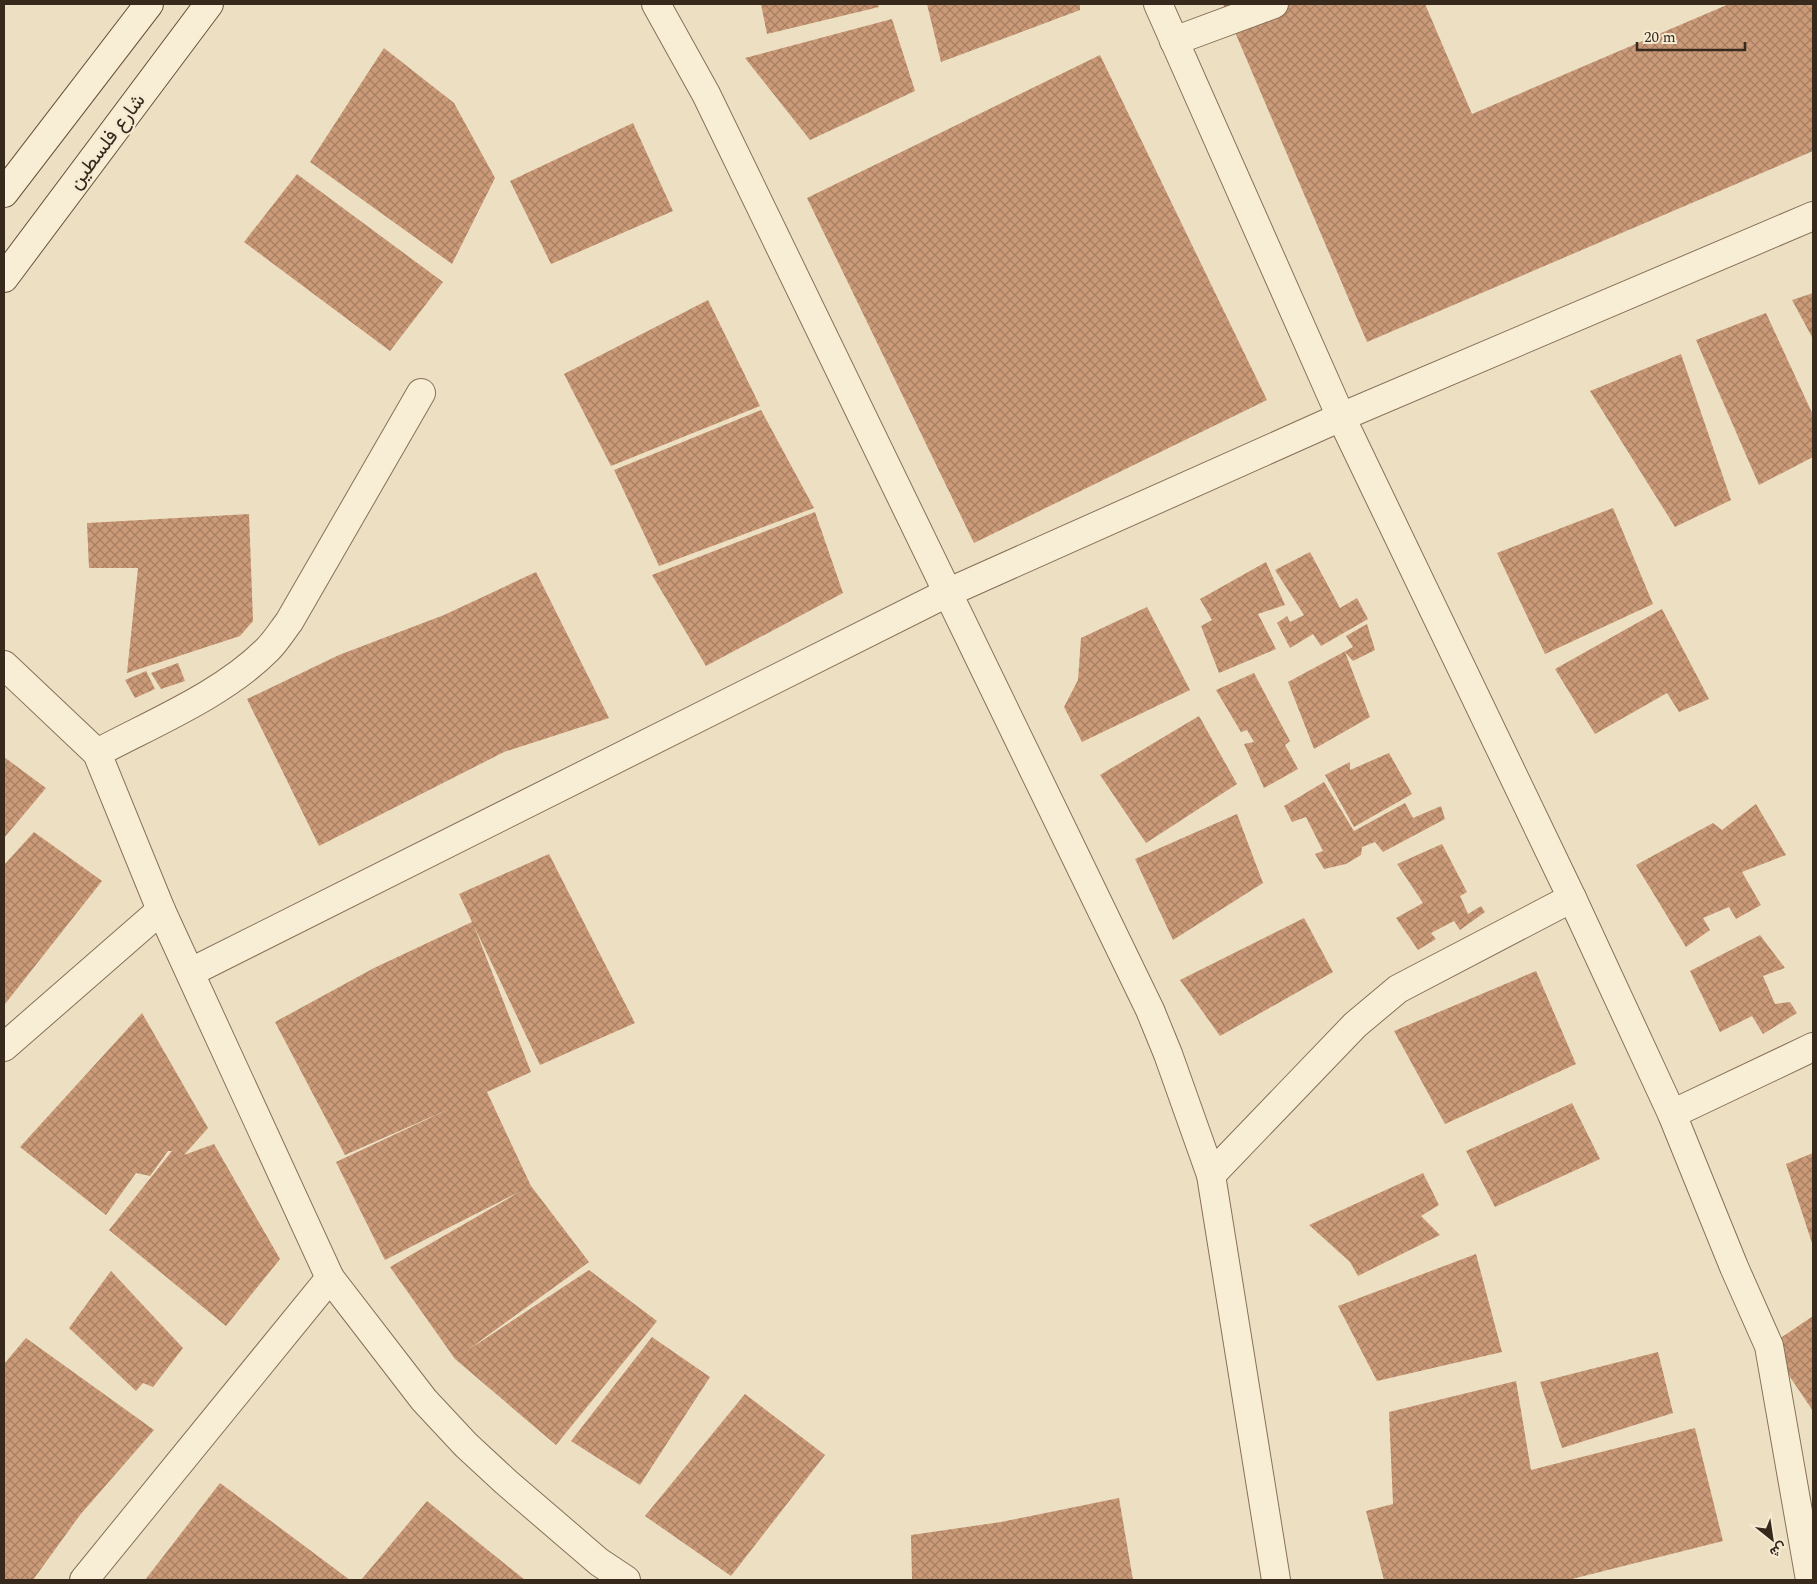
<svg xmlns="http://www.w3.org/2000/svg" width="1817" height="1584" font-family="Spectral,Vazirmatn,serif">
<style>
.building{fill:url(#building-cross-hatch)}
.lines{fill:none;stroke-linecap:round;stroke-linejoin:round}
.street-casing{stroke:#877159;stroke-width:30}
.secondary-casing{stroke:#69523d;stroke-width:30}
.street{stroke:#f8edd5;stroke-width:28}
.secondary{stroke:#f8edd5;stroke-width:28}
.labels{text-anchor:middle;stroke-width:4.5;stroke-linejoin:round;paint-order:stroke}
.street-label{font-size:20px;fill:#372a1d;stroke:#f5ead2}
</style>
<defs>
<pattern id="building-cross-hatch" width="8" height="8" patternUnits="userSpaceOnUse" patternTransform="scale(1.25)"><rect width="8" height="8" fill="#cb9a78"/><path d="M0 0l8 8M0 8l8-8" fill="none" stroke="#a67e62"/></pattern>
</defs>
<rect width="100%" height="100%" fill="#ede0c2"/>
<g class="building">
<polygon points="761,4 878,4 879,7 767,34"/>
<polygon points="927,4 1080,4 1080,10 941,62"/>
<polygon points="1223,4 1425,4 1472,114 1729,4 1813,4 1813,151 1367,342"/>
<polygon points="892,19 915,91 810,140 745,58"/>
<polygon points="384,48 454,103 495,178 452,264 310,162"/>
<polygon points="1100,55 1267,400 974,543 807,198"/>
<polygon points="633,123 673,211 551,264 510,181"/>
<polygon points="297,174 443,282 390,351 244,242"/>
<polygon points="1813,293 1813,339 1792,300"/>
<polygon points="708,300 760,406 611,466 564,374"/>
<polygon points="1766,313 1813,415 1813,457 1759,485 1696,340"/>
<polygon points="1681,354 1731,500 1675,527 1590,391"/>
<polygon points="761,410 814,508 659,566 614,470"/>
<polygon points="1613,508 1653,604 1545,654 1497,553"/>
<polygon points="815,512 843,593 706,666 652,575"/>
<polygon points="249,514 253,621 240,636 127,673 138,568 89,568 87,523"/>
<polygon points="1310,552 1340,608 1357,598 1368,619 1321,646 1313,634 1290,648 1277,623 1287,616 1290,622 1304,615 1275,570"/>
<polygon points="1266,562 1285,605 1258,614 1276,649 1219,673 1201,626 1212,620 1200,599"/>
<polygon points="536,572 609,718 504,752 319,846 247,699 339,655 444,615"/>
<polygon points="1147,607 1190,690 1082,742 1064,707 1078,680 1081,638"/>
<polygon points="1662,609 1709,699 1679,712 1667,693 1595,734 1555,669"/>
<polygon points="1367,624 1375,650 1353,661 1345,652 1370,717 1314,749 1288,682 1353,647 1346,636"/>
<polygon points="178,663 185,681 161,689 151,673"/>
<polygon points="146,671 155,689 135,698 125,680"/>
<polygon points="1254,673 1290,741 1285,745 1298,769 1264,788 1244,744 1254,742 1247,730 1241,732 1216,690"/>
<polygon points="1199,716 1237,784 1146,843 1100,775"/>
<polygon points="1389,753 1412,794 1354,827 1325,775 1350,762 1350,770"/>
<polygon points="4,757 46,788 4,838"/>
<polygon points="1324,782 1354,831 1405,803 1413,818 1441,806 1445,819 1383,852 1375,842 1362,847 1361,855 1346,864 1324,869 1315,854 1323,851 1306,817 1292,822 1284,806"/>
<polygon points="1756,804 1786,855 1742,872 1761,905 1736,919 1729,907 1703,918 1710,930 1686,947 1636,865 1713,823 1722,830"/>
<polygon points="1237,814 1263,883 1173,940 1135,859"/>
<polygon points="34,832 102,881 5,1004 4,865"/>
<polygon points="1442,844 1467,892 1460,896 1468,914 1481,906 1485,912 1460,930 1454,921 1431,933 1436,939 1418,950 1396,918 1423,903 1397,864"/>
<polygon points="549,854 635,1023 540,1065 474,926 531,1072 487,1092 531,1186 589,1262 465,1352 589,1270 657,1321 556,1445 455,1359 390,1267 521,1191 385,1260 336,1162 449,1109 345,1155 275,1022 374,968 472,922 459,894"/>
<polygon points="1304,918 1333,972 1220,1036 1180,980"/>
<polygon points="1760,935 1785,968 1763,976 1775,1004 1790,1002 1797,1013 1763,1034 1752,1016 1720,1032 1690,971"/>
<polygon points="1536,971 1576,1064 1445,1124 1394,1031"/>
<polygon points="142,1013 208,1128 184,1155 214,1144 280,1259 226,1326 109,1230 172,1151 168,1151 150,1176 136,1173 106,1215 20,1147"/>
<polygon points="1572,1103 1600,1159 1495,1207 1466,1151"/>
<polygon points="1813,1153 1813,1246 1786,1164"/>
<polygon points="1423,1173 1439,1205 1421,1216 1440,1235 1358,1276 1350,1262 1309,1225"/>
<polygon points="1476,1254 1502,1352 1377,1381 1338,1306"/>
<polygon points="111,1271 183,1348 153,1387 143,1383 136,1391 69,1328"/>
<polygon points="1813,1316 1813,1411 1769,1346"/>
<polygon points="652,1337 710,1377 640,1485 571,1441"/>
<polygon points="26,1338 154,1430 80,1515 33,1580 4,1580 4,1364"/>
<polygon points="1658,1352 1673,1413 1562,1448 1540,1382"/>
<polygon points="1516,1381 1531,1470 1695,1428 1723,1541 1568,1580 1384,1580 1366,1511 1393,1504 1389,1412"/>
<polygon points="745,1394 825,1455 731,1576 645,1516"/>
<polygon points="220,1483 350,1580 145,1580"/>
<polygon points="1119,1498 1133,1580 912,1580 911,1535 1001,1522"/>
<polygon points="427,1501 525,1580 361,1580"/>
</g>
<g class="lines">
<defs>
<g id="street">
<polyline points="656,4 706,94 1150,1010 1168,1054 1211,1175 1276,1580"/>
<polyline points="1158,4 1341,417 1572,898 1672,1114 1734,1267 1769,1346 1810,1580"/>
<polyline points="1174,41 1274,4"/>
<polyline points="4,665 97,753 161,910 330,1278 424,1400 466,1445 506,1482 599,1562 626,1580"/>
<path d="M97,753C153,723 224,694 268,649C276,641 282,631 289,622L421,393"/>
<polyline points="191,972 947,593 1341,417 1813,216"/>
<polyline points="4,1047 161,910"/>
<polyline points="1672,1114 1813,1047"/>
<polyline points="1211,1175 1355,1025 1398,989 1572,898"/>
<polyline points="84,1580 330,1278"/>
</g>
<g id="secondary">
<polyline points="4,193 149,4"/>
<polyline points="4,278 209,4"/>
</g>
</defs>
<use href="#street" class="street-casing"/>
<use href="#secondary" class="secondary-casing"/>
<use href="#street" class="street"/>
<use href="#secondary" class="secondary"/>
</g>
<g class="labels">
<g class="street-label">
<text transform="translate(106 141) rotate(-53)" y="7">شارع فلسطين</text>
</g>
</g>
<rect width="1817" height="1584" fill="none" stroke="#372a1d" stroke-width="10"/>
<g transform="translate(1772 1539) rotate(150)" stroke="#f5ead2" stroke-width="4" paint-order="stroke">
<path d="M0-4L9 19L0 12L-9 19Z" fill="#372a1d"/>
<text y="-8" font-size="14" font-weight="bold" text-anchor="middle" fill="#372a1d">ش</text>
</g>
<path d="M1637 42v8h108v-8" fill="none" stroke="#372a1d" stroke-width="2.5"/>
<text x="1644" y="42" font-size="15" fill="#372a1d" stroke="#f5ead2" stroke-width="4" paint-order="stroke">20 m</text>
</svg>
